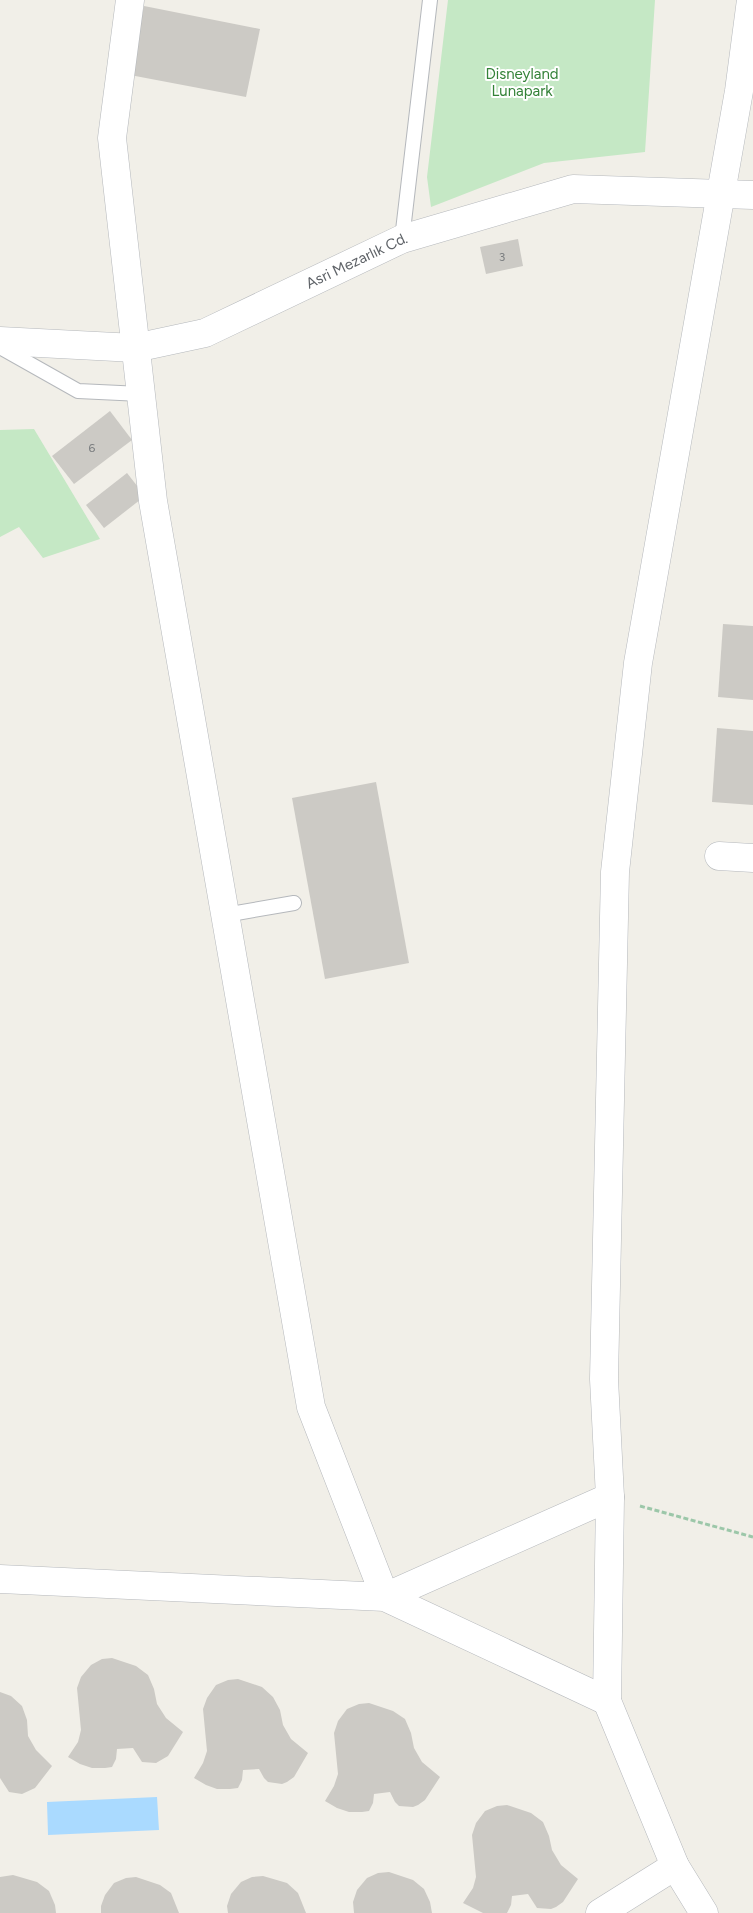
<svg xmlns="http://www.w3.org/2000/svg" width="753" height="1913" font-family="Figtree,sans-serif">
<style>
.green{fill:#c5e8c5}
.water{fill:#aadaff}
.building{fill:#cccac5}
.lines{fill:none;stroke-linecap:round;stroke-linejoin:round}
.service-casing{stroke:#b5b8bc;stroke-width:16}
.minor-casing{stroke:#b5b8bc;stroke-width:29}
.path{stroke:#9cc7a9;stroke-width:3;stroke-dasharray:5 2.5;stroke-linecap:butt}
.service{stroke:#fff;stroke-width:14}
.minor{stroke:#fff;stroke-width:28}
.labels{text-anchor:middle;stroke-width:4;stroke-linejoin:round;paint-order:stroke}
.number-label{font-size:12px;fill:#7a7d7f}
.park-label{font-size:15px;fill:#348238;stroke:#fff}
.street-label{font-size:15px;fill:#5f6368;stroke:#fff}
</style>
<rect width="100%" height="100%" fill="#f1efe8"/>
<g class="green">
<polygon points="448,0 655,0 645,152 544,163 431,207 427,177"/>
<polygon points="34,429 100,539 43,558 19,527 0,537 0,430"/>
</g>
<polygon class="water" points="157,1797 159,1830 48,1835 47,1802"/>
<g class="building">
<polygon points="144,6 260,29 246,97 130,75"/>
<polygon points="518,239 523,266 486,274 480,247"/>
<polygon points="110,411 132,440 74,484 52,456"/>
<polygon points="127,473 145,496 104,528 86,505"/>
<polygon points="723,624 753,626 753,700 718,697"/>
<polygon points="717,728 753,731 753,805 712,802"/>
<polygon points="376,782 409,963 325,979 292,798"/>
<polygon points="112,1658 136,1666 148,1675 154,1689 157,1704 166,1718 183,1732 168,1756 156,1763 142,1762 133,1748 117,1749 116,1759 112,1767 105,1768 92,1768 80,1764 68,1757 78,1742 81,1730 77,1688 81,1677 91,1665 102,1659"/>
<polygon points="238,1679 262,1687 273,1697 280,1710 283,1725 291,1739 308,1753 294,1777 287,1782 282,1784 268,1782 264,1778 259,1769 243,1770 242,1780 238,1788 230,1789 217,1789 206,1785 194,1778 203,1763 207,1751 203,1709 207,1698 216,1685 228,1680"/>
<polygon points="0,1692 11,1696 22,1706 27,1720 28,1736 36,1750 52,1766 35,1788 22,1794 9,1792 0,1778"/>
<polygon points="369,1703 393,1711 405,1719 411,1733 414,1748 422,1762 440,1777 425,1800 418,1805 413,1807 399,1806 395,1802 390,1792 374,1794 373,1803 369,1811 362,1812 349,1812 337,1808 325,1801 334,1786 338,1774 334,1733 338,1721 347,1709 359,1704"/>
<polygon points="507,1805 531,1813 543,1822 549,1836 552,1850 561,1865 578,1879 563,1902 556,1907 551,1909 537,1908 528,1894 512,1896 511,1905 507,1913 483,1913 463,1903 473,1888 476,1877 472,1835 476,1823 485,1811 497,1806"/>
<polygon points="389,1872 413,1880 424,1889 430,1902 432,1913 354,1913 353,1902 357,1890 367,1878 378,1873"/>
<polygon points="13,1875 37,1882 49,1891 55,1905 56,1913 0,1913 0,1877"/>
<polygon points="263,1876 287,1883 298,1893 306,1913 228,1913 227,1906 231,1894 241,1882 252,1877"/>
<polygon points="136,1877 160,1885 171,1893 179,1913 101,1913 101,1906 105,1895 114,1883 126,1878"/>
</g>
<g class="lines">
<defs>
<g id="service">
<polyline points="402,239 430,0"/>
<polyline points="0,347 78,391 141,394"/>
<polyline points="225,915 294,903"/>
</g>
<g id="minor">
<polyline points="130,0 112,138 153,501 311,1407 385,1597"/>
<path id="s1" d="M0,341L135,348L205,333L402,239L573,189L753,195"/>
<polyline points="719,856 753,858"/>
<polyline points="0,1579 385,1597 607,1701"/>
<polyline points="385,1597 610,1497"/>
<polyline points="600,1913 675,1866"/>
<polyline points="704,1913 675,1866 607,1701 610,1497 604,1379 610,1100 615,872 638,663 739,91 751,0"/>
</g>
</defs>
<use href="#service" class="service-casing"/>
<use href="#minor" class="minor-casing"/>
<polyline class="path" points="640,1506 753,1537"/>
<use href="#service" class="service"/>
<use href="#minor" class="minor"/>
</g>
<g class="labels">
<g class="number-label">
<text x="502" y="261">3</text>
<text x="92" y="452">6</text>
</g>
<g class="park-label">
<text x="522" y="79">Disneyland<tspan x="522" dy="17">Lunapark</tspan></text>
</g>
<g class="street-label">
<text dy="5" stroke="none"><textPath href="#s1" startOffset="375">Asri Mezarlık Cd.</textPath></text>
</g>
</g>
</svg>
